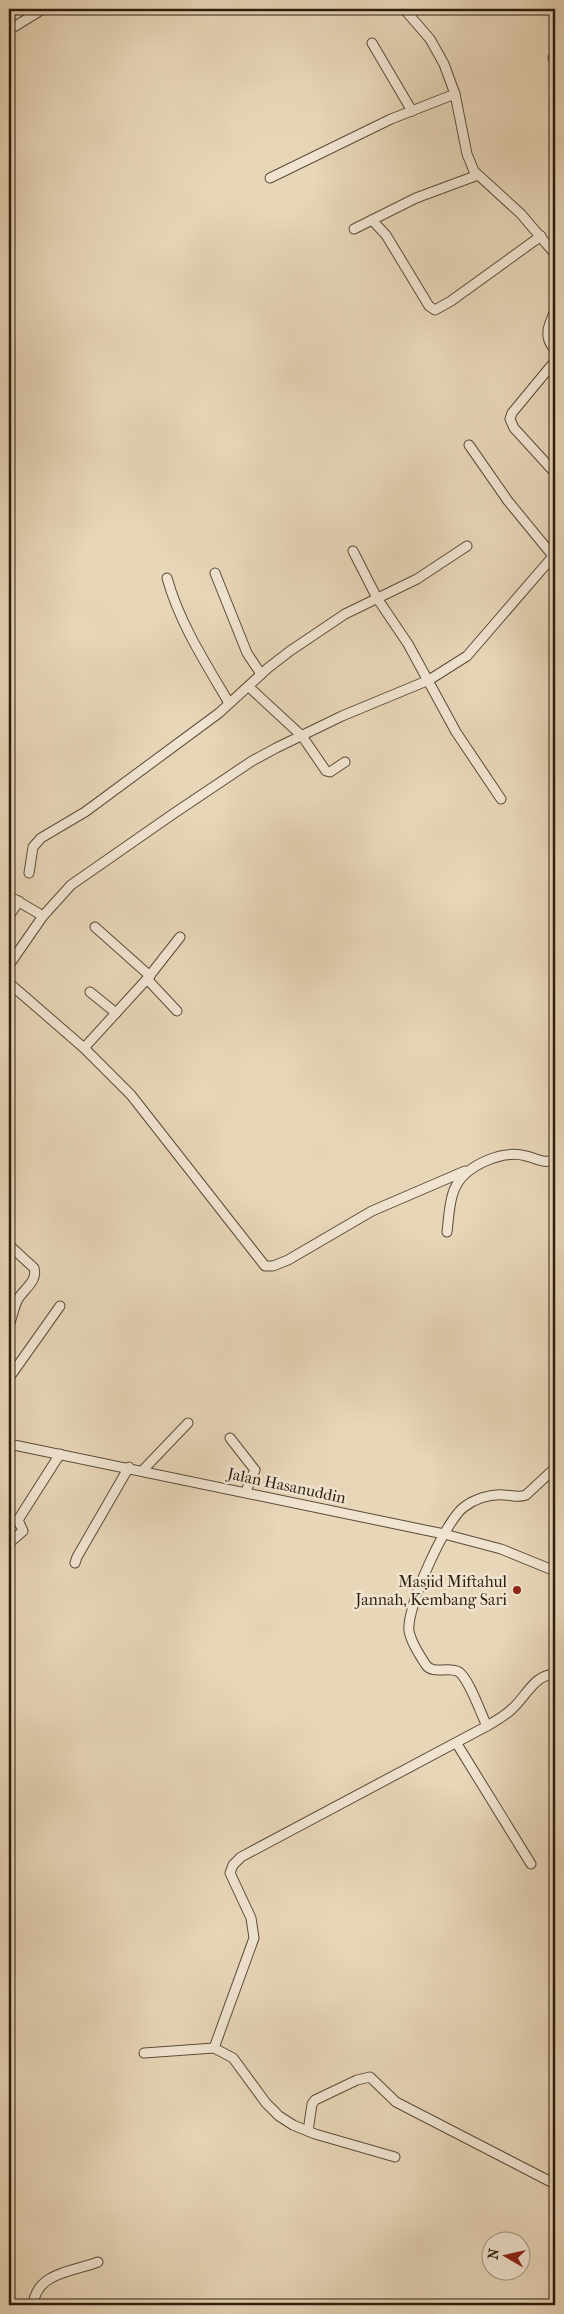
<svg xmlns="http://www.w3.org/2000/svg" width="564" height="2314" font-family="'IM FELL French Canon',serif">
<style>
.lines{fill:none;stroke-linecap:round;stroke-linejoin:round}
.minor-casing{stroke:#5b4b38;stroke-width:11}
.minor{stroke:#f0e4d1;stroke-width:9}
.poi-dot{fill:#8f2418;stroke:#f0e4d1;stroke-width:2}
.labels{text-anchor:middle;stroke-width:5;stroke-linejoin:round;paint-order:stroke}
.street-label{font-size:16px;fill:#2c1d0d;stroke:#f0e4d1}
.poi-label{font-size:16px;fill:#2c1d0d;stroke:#f0e4d1;text-anchor:end}
</style>
<rect width="100%" height="100%" fill="#e8d6b8"/>
<filter id="stains"><feTurbulence type="fractalNoise" baseFrequency=".004" numOctaves="4"/><feColorMatrix values="0 0 0 0 .2 0 0 0 0 .09 0 0 0 0 .02 0 0 0 .5 -.17"/></filter>
<radialGradient id="worn" r=".72"><stop offset=".6" stop-color="#630" stop-opacity="0"/><stop offset="1" stop-color="#630" stop-opacity=".3"/></radialGradient>
<g class="lines">
<defs>
<g id="minor">
<polyline points="404,9 430,39 444,64 455,94 467,154 474,171 521,214 555,254"/>
<polyline points="9,30 43,9"/>
<polyline points="372,43 412,111"/>
<polyline points="553,58 555,60"/>
<polyline points="270,178 391,119 455,94"/>
<polyline points="372,220 386,235 429,306 435,310 451,301 541,236"/>
<polyline points="354,229 416,198 478,175"/>
<path d="M555,311C548,326 543,337 555,350"/>
<polyline points="555,361 512,413 510,419 514,428 555,473"/>
<polyline points="469,445 508,501 553,556"/>
<polyline points="353,551 377,598 408,644 456,732 501,799"/>
<polyline points="215,573 247,653 261,674"/>
<path d="M167,578C180,624 205,662 229,703"/>
<polyline points="249,687 302,736 326,771 330,772 345,762"/>
<polyline points="29,873 33,847 41,838 85,812 219,713 268,668 290,651 345,614 417,579 467,546"/>
<polyline points="9,896 43,916"/>
<polyline points="9,916 19,901"/>
<polyline points="95,927 150,976"/>
<polyline points="9,965 43,916 71,885 173,814 252,761 276,748 342,716 429,680 467,656 555,554"/>
<polyline points="147,979 177,1011"/>
<polyline points="9,983 84,1048 131,1095 265,1266 273,1266 288,1260 372,1211 465,1171"/>
<polyline points="90,992 116,1013"/>
<polyline points="84,1048 147,979 180,937"/>
<path d="M447,1232C451,1196 450,1176 488,1160C500,1155 512,1152 526,1156C536,1158 545,1165 555,1159"/>
<path d="M9,1245L34,1268C38,1281 24,1289 18,1299C14,1307 12,1317 9,1326"/>
<polyline points="9,1378 60,1306"/>
<polyline points="230,1438 255,1470 246,1491"/>
<polyline points="9,1444 444,1534 501,1549 555,1571"/>
<polyline points="143,1470 188,1423"/>
<polyline points="9,1543 23,1531 18,1520 60,1454"/>
<polyline points="75,1563 77,1557 129,1467"/>
<path d="M487,1726C496,1721 506,1715 513,1708C527,1695 534,1675 555,1674"/>
<polyline points="457,1744 531,1864"/>
<path d="M214,2048L254,1938L251,1918L230,1873L233,1865L241,1857L487,1726C481,1714 469,1679 459,1672C449,1666 433,1675 426,1665C420,1656 411,1642 409,1631C406,1608 445,1521 464,1507C475,1499 490,1494 504,1495C512,1495 518,1498 526,1495L555,1468"/>
<polyline points="144,2053 214,2048 233,2058 266,2103 279,2116 293,2125 315,2134 395,2157"/>
<polyline points="308,2131 312,2104 315,2100 357,2080 370,2077 396,2102 555,2184"/>
<path d="M33,2305C37,2272 72,2272 98,2262"/>
</g>
</defs>
<use href="#minor" class="minor-casing"/>
<use href="#minor" class="minor"/>
</g>
<circle class="poi-dot" cx="517" cy="1590" r="5"/>
<g class="labels">
<g class="street-label">
<text transform="translate(287 1485) rotate(12)" y="6">Jalan Hasanuddin</text>
</g>
<g class="poi-label">
<text x="507" y="1587">Masjid Miftahul<tspan x="507" dy="18">Jannah, Kembang Sari</tspan></text>
</g>
</g>
<rect width="564" height="2314" fill="none" stroke="#e8d6b8" stroke-width="30"/>
<rect x="10" y="10" width="544" height="2294" fill="none" stroke="#2c1d0d" stroke-width="2.5"/>
<rect x="15" y="15" width="534" height="2284" fill="none" stroke="#2c1d0d"/>
<g transform="translate(506 2256) rotate(279)"><circle r="24" fill="#f0e4d1" stroke="#a29483"/>
<path d="M0-4L9 19L0 12L-9 19Z" fill="#8f2418"/>
<text y="-8" font-size="14" font-weight="bold" text-anchor="middle" fill="#2c1d0d">N</text>
</g>
<rect width="100%" height="100%" filter="url(#stains)"/>
<rect width="100%" height="100%" fill="url(#worn)"/>
</svg>
